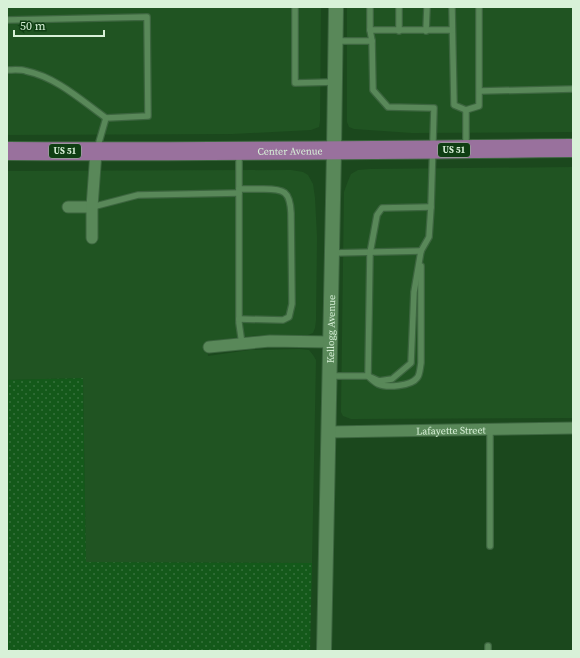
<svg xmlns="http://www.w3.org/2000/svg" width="580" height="658" font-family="'Source Serif 4',serif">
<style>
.built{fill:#205422}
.park{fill:url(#park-dots)}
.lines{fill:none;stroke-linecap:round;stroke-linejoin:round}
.service-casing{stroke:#3c653f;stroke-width:8}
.minor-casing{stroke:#3c653f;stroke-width:13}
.tertiary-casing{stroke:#3c653f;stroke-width:16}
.primary-casing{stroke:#3c653f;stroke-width:20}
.service{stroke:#598859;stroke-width:5.5}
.minor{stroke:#598859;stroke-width:11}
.tertiary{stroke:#598859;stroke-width:14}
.primary{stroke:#99719d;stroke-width:18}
.labels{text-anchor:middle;stroke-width:3;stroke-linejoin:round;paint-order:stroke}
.shield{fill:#0f3e13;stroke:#9cbb9d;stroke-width:1}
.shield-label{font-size:9px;font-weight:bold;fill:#d8f1d8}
.street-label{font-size:10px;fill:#d8f1d8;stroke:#0f3e13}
</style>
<defs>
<pattern id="park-dots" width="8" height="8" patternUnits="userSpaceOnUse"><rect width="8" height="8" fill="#14591a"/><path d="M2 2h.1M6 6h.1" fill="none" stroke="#35713b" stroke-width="1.8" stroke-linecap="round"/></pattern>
</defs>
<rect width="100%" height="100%" fill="#1b481d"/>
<g class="built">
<polygon points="7,7 321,7 320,121 319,127 311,130 233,134 7,135"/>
<polygon points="347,7 573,7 573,132 412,133 354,129 349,127 347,122"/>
<polygon points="573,167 573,418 351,419 343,416 341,412 344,192 348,181 351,174 358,170 370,169"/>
<polygon points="291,170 303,172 308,175 313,184 315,198 317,237 316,320 315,328 313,333 308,335 260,335 207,341 208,356 250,350 299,349 309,350 313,355 316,360 312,563 86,562 83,378 7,380 7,171"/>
</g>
<polygon class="park" points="83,378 86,562 312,563 310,651 7,651 7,380"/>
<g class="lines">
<defs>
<g id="service">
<polyline points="295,7 295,83 335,82"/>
<polyline points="399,7 399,31"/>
<polyline points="452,7 454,105 466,110 479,106 479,7"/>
<polyline points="7,20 147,17 148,116 106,118 97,149"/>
<polyline points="370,30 452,30"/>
<polyline points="426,31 427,7"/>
<polyline points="336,41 372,41"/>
<path d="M7,70C13,70 20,69 26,71C56,77 81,100 106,118"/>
<polyline points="480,91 573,89"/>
<polyline points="466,146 466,110"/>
<polyline points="239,153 239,323 242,344"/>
<path d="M239,189C247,189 255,189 264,189C284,189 290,191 291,213L292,304L289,317L283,320L239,319"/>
<polyline points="92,207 138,195 239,193"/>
<polyline points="332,253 421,251"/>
<path d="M421,266V363C420,368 420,375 417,378C411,386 387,388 378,384C374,382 371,379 368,376L370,253L377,215L382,208L431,207"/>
<polyline points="330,376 368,376 379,381 392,379 411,363 414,292 421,251 429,237 431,207 434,108 388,107 373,90 372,41 370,30 370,7"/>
<polyline points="490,429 490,546"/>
<polyline points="488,646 488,651"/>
</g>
<g id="minor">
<polyline points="68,207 92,207"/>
<polyline points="92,238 92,207 96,152"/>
<polyline points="209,347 270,341 330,342"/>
<path id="s1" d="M328,432L573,428"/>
</g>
<g id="tertiary">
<path id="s2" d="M324,651L334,151L336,7"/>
</g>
<g id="primary">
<path id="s3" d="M7,151C196,152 384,150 573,148"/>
</g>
</defs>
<use href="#service" class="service-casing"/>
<use href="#minor" class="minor-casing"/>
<use href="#tertiary" class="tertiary-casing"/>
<use href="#primary" class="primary-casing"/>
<use href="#service" class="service"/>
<use href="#minor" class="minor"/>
<use href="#tertiary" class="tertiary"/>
<use href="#primary" class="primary"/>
</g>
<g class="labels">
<g class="shield">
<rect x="438" y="143" width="32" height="14" rx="3"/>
<rect x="49" y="144" width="32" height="14" rx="3"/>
</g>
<g class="shield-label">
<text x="454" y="153">US 51</text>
<text x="65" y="154">US 51</text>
</g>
<g class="street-label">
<text dy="4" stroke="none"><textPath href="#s3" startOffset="283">Center Avenue</textPath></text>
<text dy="4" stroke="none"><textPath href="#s2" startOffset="322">Kellogg Avenue</textPath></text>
<text dy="4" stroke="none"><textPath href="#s1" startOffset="123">Lafayette Street</textPath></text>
</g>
</g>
<rect width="580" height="658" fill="none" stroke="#d8f1d8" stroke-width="16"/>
<path d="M14 30v6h90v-6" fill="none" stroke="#d8f1d8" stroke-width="2"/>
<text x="20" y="30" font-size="12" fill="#d8f1d8" stroke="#0f3e13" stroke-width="3" paint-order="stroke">50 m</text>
</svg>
